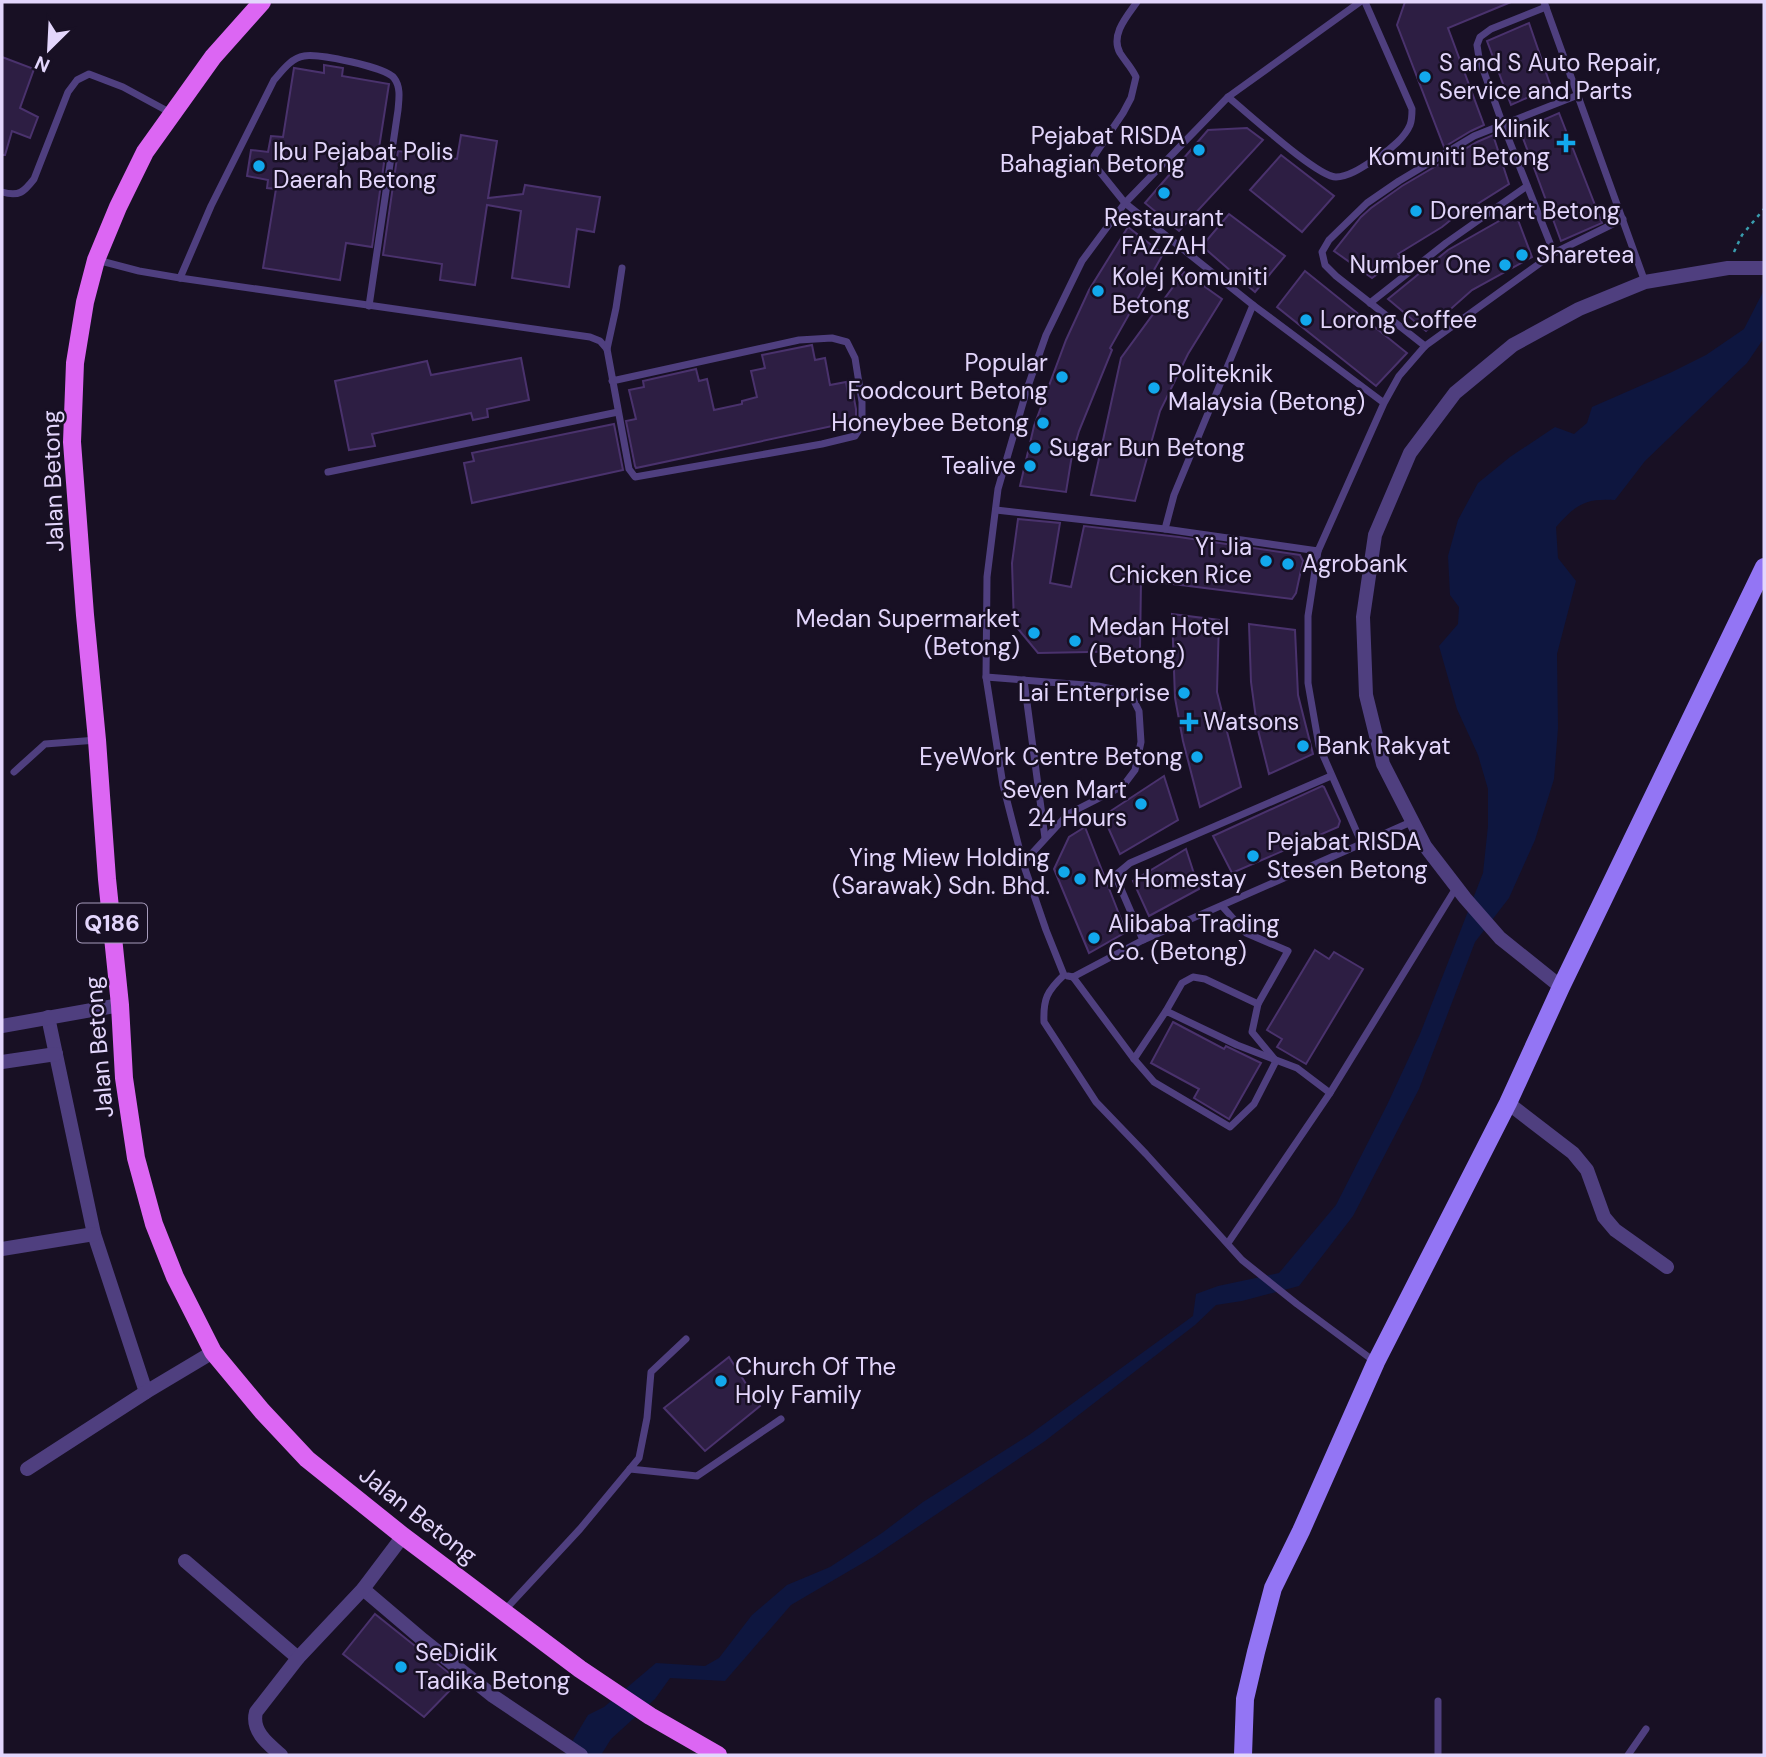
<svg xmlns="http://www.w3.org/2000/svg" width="1766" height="1757" font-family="'DM Sans',sans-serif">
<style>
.water{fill:#0e163f}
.building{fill:#2d1e43;stroke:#4a326d;stroke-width:2}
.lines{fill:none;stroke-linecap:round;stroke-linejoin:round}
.path{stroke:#399cad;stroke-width:2.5;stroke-dasharray:3.5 5;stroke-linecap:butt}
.lane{stroke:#4f3f7f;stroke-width:7}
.street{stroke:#4f3f7f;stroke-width:14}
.secondary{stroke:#9375f4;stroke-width:18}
.primary{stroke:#dc66f3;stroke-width:18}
.poi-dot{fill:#12a8ec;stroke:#181024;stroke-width:2.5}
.labels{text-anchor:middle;stroke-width:5;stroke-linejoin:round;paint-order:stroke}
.shield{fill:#181024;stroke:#a69bbb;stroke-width:2}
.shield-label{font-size:23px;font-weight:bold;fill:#e3d6fc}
.poi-label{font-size:24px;fill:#e3d6fc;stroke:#181024;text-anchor:start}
.street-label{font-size:24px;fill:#e3d6fc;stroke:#181024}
</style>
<rect width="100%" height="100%" fill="#181024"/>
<path class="water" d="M1764,290V338L1747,363L1645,461L1615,500C1584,498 1576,505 1556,527L1558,558L1576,581L1557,654L1558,728L1554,779L1535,840L1509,898L1475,942L1419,1089L1353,1216L1299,1286L1242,1301L1216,1305L1195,1325L1045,1441L873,1557L791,1605L725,1681L670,1678L655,1699L611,1739L601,1755H564L588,1715L604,1707L656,1663L705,1666L719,1658L752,1615L787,1585L830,1567L882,1533L923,1502L1029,1435L1193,1316L1196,1294L1218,1286L1279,1273L1336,1205L1387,1105L1420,1034L1483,873L1488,826V789L1478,755L1457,709L1439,646L1458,624L1459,607L1450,595L1448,556L1458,520L1478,483L1510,457L1555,427L1574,434L1587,423L1592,407L1672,372L1706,355L1744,329Z"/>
<g class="building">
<polygon points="1405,2 1511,2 1448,28 1484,125 1471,131 1444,147 1397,25"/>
<polygon points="1529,23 1551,87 1511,105 1487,41"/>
<polygon points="2,57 34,69 20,108 38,117 30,138 12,131 5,155 2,155"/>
<polygon points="324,65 343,68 342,76 389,84 379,148 386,149 372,247 346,243 340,280 263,268 276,189 267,188 268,180 247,176 251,150 268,152 271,136 283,137 294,68 324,73"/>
<polygon points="1559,113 1602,223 1561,241 1520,130"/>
<polygon points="1247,128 1263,140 1179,231 1145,203 1208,130"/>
<polygon points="461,135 497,141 488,198 523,194 525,185 600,197 594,232 577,229 569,287 512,278 521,211 487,205 475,285 440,280 442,264 383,255 398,151 457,159"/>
<polygon points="1493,135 1509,184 1463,213 1462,211 1442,227 1398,254 1400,257 1372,278 1334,251 1361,217 1371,208 1402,186 1477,142"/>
<polygon points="1281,155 1334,196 1302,232 1250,190"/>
<polygon points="1515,212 1532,257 1472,290 1426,331 1388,299 1448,250"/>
<polygon points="1229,214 1285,256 1255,292 1202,246"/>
<polygon points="1128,227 1163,254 1110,348 1112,350 1079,431 1072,455 1066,492 1020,486 1034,426 1066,340 1089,290"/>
<polygon points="1305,271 1407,353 1376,386 1277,307"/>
<polygon points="1184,272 1222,299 1188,354 1160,411 1135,501 1091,495 1121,358"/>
<polygon points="812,345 815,360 825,358 830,385 846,382 848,394 853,393 856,409 856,421 636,468 635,466 626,421 636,419 629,390 644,387 643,381 696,369 699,381 707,379 714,410 742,404 742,401 757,397 751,371 765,368 762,355"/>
<polygon points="521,358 529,400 487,409 488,417 473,420 471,413 372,434 375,446 349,450 335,381 427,361 431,375"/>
<polygon points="614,424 623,470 472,503 464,463 474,461 472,453"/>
<polygon points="1018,519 1060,523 1050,583 1071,587 1084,526 1179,537 1300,555 1303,561 1296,593 1292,599 1141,580 1140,651 1038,653 1014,624 1012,563"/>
<polygon points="1172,614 1219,620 1217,692 1241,787 1200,807 1183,741 1175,698"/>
<polygon points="1249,624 1295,630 1298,695 1313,754 1269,774 1257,726 1251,682"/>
<polygon points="1164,776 1178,820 1120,854 1103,816"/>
<polygon points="1322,786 1324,787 1340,821 1338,827 1232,873 1213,836"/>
<polygon points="1085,827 1126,932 1089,953 1054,869 1069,837"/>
<polygon points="1186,849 1199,889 1149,916 1133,881"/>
<polygon points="1315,950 1329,959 1334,952 1363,969 1306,1064 1277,1047 1282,1039 1267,1030"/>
<polygon points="1173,1022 1224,1049 1226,1046 1261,1063 1229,1119 1194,1098 1199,1089 1151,1063"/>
<polygon points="729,1357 760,1406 705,1451 664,1408"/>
<polygon points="375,1614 459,1681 424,1717 343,1654"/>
</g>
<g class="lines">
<polyline class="path" points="1734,252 1742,235 1764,209"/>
<g class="lane">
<path d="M1137,2C1127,16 1110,35 1120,53C1125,61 1132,68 1136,77L1131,98L1123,113L1094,156L1096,167L1125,203L1253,305"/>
<path d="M1360,2L1228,97L1125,203L1082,261L1046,335L1027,389L998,489L987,577L986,677L1003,785L1023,863L1046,930L1064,975C1047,991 1043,999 1044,1022L1096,1102L1146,1154L1242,1260L1297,1304L1374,1361"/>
<polyline points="1544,2 1645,282"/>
<polyline points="1546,7 1491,29 1480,37 1477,45 1479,58 1503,125 1554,253"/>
<path d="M1228,97C1247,112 1317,177 1336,177C1351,177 1368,163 1380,156C1391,149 1405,137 1410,125C1412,120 1412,114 1412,109L1365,2"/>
<path d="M2,192C19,197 24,192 34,179L68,92L77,80L89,74L123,87L171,113"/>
<polyline points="97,260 139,271 180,278 590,337 600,341 607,349 629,469 635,477 822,444 855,436 862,425 862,402 855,358 847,342 832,338 799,340 612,381"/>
<path d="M180,278L211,206L274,80C282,71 291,58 304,56C317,53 386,67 394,78C401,87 399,99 398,110L369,306"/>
<polyline points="1370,303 1446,243 1527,186"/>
<polyline points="1425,346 1336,276 1325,265 1322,252 1329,240 1367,203 1399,181 1474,136 1578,95"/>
<polyline points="607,349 616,308 622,268"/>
<polyline points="1384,403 1318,551 1165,529 1174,495 1253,305 1384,403 1399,376 1425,346 1554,253 1623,219"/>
<polyline points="328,472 618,412"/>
<polyline points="996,510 1165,529"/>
<polyline points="1318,551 1308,616 1308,683 1319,746 1362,844"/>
<polyline points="986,677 1098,686 1121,691 1133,699 1139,711 1141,742 1135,770 1123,786 1068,814 1023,863"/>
<polyline points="1024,680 1045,838"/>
<polyline points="14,772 45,744 97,740"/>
<polyline points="1143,940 1118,882 1118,873 1130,863 1331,776"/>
<polyline points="1068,976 1073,977 1143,940 1411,822"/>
<polyline points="1073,977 1134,1059 1154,1082 1230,1127 1254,1104 1276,1061 1252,1032 1258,1004 1288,951 1246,933 1222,906"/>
<polyline points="1166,1011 1182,983 1193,977 1205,979 1258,1004"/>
<polyline points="1134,1059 1166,1011 1237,1045 1297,1068 1330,1093"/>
<polyline points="1228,1243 1330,1093 1456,888"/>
<polyline points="630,1469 697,1476 781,1419"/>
<polyline points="504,1611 580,1529 639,1458 647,1418 651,1372 686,1339"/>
<polyline points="1438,1755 1438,1701"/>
<polyline points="1628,1755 1646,1729"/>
</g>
<g class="street">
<polyline points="1561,987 1500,938 1465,898 1425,846 1383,764 1366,695 1363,617 1375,535 1410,453 1455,393 1513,345 1579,309 1645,282 1728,268 1764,268"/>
<polyline points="48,1017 94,1234 146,1392"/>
<polyline points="2,1026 120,1005"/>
<polyline points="2,1062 56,1054"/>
<polyline points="1508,1103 1573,1153 1587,1170 1604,1217 1615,1230 1667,1267"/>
<polyline points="2,1249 94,1234"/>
<polyline points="27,1469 146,1392 213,1352"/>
<polyline points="185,1561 298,1658"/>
<polyline points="363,1589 423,1640 493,1696 581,1755"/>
<path d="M281,1755C268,1744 251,1731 256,1712L298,1658L363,1589L403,1536"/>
</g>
<polyline class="secondary" points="1243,1755 1245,1699 1256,1652 1273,1588 1301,1531 1376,1362 1508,1103 1561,987 1764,567"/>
<polyline class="primary" points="262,2 213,57 145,152 118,207 96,260 85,302 75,363 72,442 85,615 97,740 107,879 120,1005 124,1078 136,1158 154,1224 175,1277 213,1352 262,1411 307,1459 403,1536 580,1669 650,1716 718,1755"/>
</g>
<g class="poi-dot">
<circle cx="1425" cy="77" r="7"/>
<path d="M1562.5 132.5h7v7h7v7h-7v7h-7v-7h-7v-7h7z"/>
<circle cx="1199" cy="150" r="7"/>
<circle cx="259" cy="166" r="7"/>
<circle cx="1164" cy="193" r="7"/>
<circle cx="1416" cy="211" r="7"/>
<circle cx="1522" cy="255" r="7"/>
<circle cx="1505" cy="265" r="7"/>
<circle cx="1098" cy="291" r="7"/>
<circle cx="1306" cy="320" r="7"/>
<circle cx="1062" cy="377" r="7"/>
<circle cx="1154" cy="388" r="7"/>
<circle cx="1043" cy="423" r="7"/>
<circle cx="1035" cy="448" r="7"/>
<circle cx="1030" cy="466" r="7"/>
<circle cx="1266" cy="561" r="7"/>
<circle cx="1288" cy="564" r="7"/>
<circle cx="1034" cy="633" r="7"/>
<circle cx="1075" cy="641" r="7"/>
<circle cx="1184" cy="693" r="7"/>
<path d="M1185.5 711.5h7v7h7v7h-7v7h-7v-7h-7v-7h7z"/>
<circle cx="1303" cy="746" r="7"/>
<circle cx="1197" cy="757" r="7"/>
<circle cx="1141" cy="804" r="7"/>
<circle cx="1253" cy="856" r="7"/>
<circle cx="1064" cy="872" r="7"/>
<circle cx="1080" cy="879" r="7"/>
<circle cx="1094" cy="938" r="7"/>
<circle cx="721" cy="1381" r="7"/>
<circle cx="401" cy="1667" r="7"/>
</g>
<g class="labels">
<rect class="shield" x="77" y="903.5" width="70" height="39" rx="5"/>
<g class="shield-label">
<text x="112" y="931">Q186</text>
</g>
<g class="poi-label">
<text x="1439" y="71">S and S Auto Repair,<tspan x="1439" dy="28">Service and Parts</tspan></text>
<text x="1550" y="137" text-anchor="end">Klinik<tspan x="1550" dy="28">Komuniti Betong</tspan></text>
<text x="1185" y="144" text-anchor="end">Pejabat RISDA<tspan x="1185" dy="28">Bahagian Betong</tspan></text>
<text x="273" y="160">Ibu Pejabat Polis<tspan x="273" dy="28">Daerah Betong</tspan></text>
<text x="1430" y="219">Doremart Betong</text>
<text x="1164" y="226" text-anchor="middle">Restaurant<tspan x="1164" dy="28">FAZZAH</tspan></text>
<text x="1536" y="263">Sharetea</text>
<text x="1491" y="273" text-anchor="end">Number One</text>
<text x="1112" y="285">Kolej Komuniti<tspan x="1112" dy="28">Betong</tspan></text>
<text x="1320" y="328">Lorong Coffee</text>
<text x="1048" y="371" text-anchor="end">Popular<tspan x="1048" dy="28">Foodcourt Betong</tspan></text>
<text x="1168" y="382">Politeknik<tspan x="1168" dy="28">Malaysia (Betong)</tspan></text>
<text x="1029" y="431" text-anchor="end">Honeybee Betong</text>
<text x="1049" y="456">Sugar Bun Betong</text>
<text x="1016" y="474" text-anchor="end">Tealive</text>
<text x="1252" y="555" text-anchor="end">Yi Jia<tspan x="1252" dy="28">Chicken Rice</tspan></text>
<text x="1302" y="572">Agrobank</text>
<text x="1020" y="627" text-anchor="end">Medan Supermarket<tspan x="1020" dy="28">(Betong)</tspan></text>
<text x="1089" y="635">Medan Hotel<tspan x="1089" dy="28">(Betong)</tspan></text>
<text x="1170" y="701" text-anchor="end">Lai Enterprise</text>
<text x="1203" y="730">Watsons</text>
<text x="1317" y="754">Bank Rakyat</text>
<text x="1183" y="765" text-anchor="end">EyeWork Centre Betong</text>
<text x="1127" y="798" text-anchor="end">Seven Mart<tspan x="1127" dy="28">24 Hours</tspan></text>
<text x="1267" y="850">Pejabat RISDA<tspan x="1267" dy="28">Stesen Betong</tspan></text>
<text x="1050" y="866" text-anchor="end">Ying Miew Holding<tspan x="1050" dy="28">(Sarawak) Sdn. Bhd.</tspan></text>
<text x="1094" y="887">My Homestay</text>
<text x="1108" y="932">Alibaba Trading<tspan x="1108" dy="28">Co. (Betong)</tspan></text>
<text x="735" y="1375">Church Of The<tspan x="735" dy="28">Holy Family</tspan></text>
<text x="415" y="1661">SeDidik<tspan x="415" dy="28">Tadika Betong</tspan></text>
</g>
<g class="street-label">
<text transform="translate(53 481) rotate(-92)" y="8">Jalan Betong</text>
<text transform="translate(99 1047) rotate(-95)" y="8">Jalan Betong</text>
<text transform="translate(418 1515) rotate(38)" y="8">Jalan Betong</text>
</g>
</g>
<rect width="1766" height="1757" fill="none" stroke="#e3d6fc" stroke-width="7"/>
<g transform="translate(49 49) rotate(204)" stroke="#181024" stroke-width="5" paint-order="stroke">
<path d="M0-5L12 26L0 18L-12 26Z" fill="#e3d6fc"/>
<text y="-10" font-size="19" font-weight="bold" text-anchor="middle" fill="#e3d6fc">N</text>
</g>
</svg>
